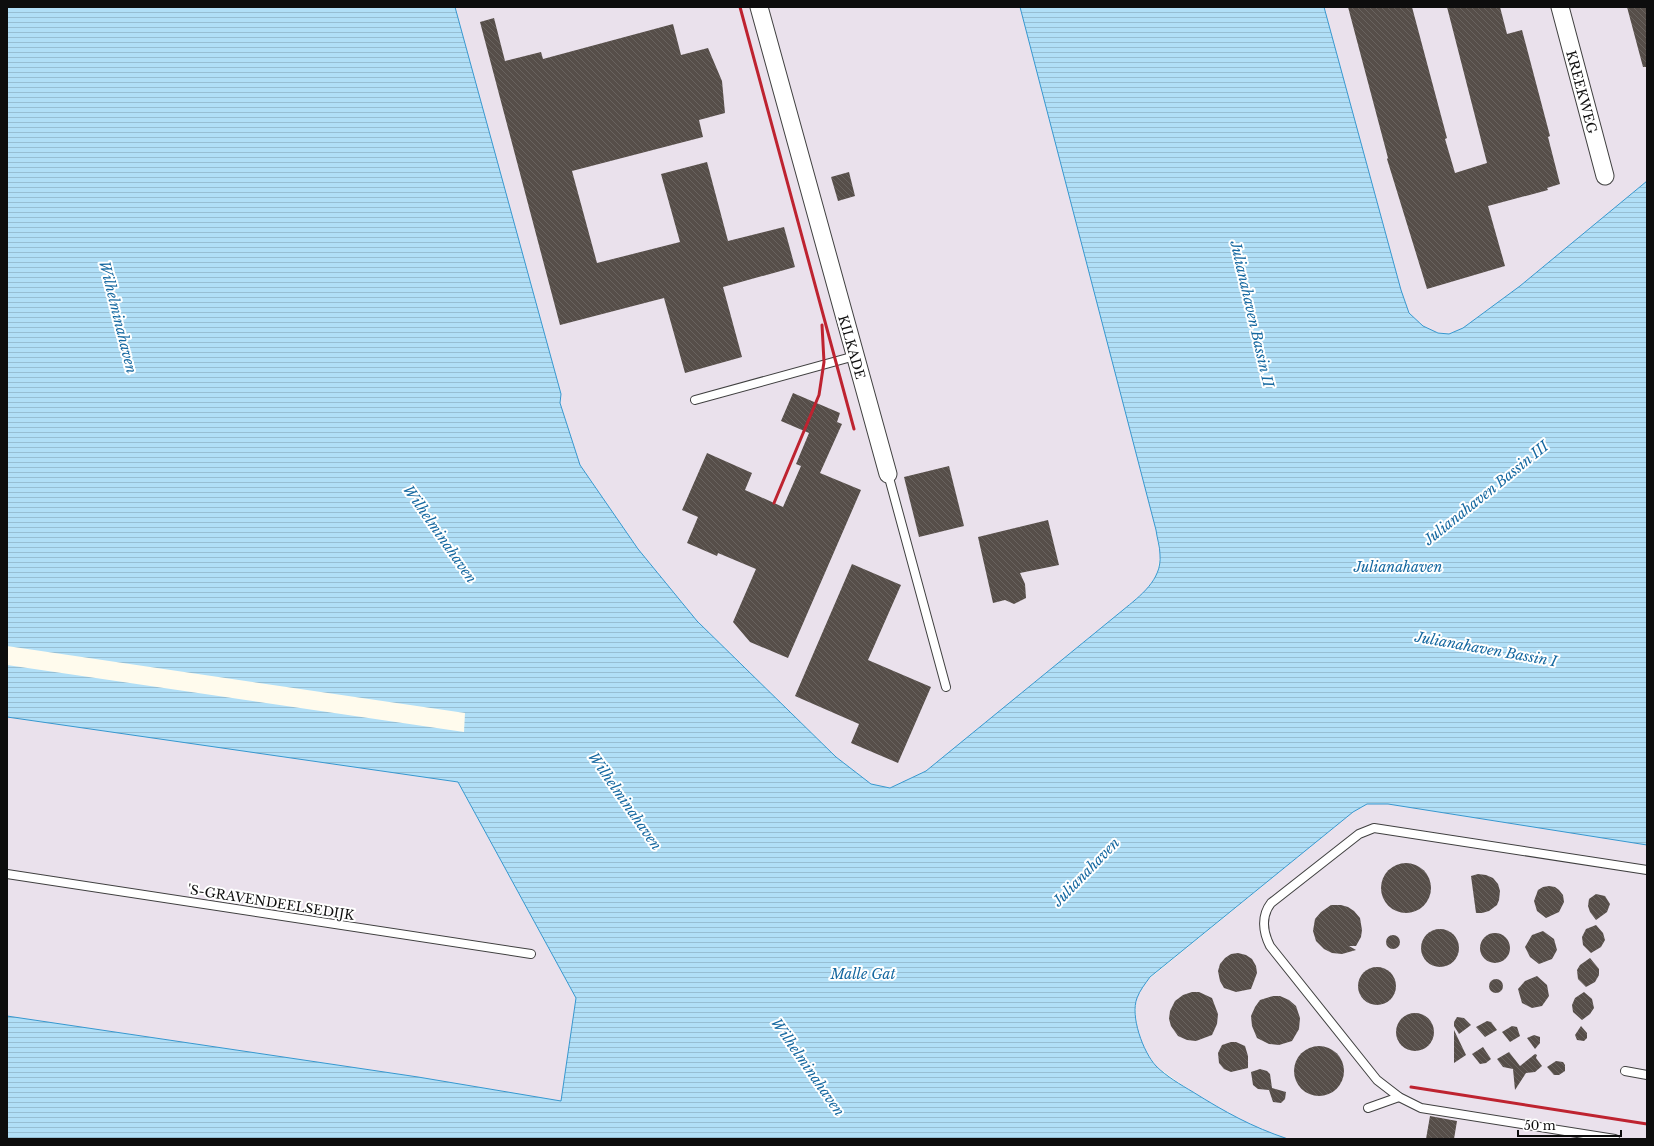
<svg xmlns="http://www.w3.org/2000/svg" width="1654" height="1146" font-family="'Libre Baskerville',serif">
<style>
.industrial{fill:#eae1ec}
.water{fill:url(#water-rules);stroke:#3797cf}
.pier{fill:#fffbed}
.building{fill:url(#building-back-hatch)}
.lines{fill:none;stroke-linecap:round;stroke-linejoin:round}
.lane-casing{stroke:#404040;stroke-width:10}
.street-casing{stroke:#404040;stroke-width:19}
.lane{stroke:#fff;stroke-width:8}
.street{stroke:#fff;stroke-width:17}
.rail{stroke:#be2330;stroke-width:3}
.labels{text-anchor:middle;stroke-width:4;stroke-linejoin:round;paint-order:stroke}
.street-label{font-size:13px;fill:#0d0d0d;stroke:#fff}
.water-label{font-size:14px;font-style:italic;fill:#1568a0;stroke:#fff}
</style>
<defs>
<pattern id="water-rules" width="6" height="5" patternUnits="userSpaceOnUse"><rect width="6" height="5" fill="#b1dff7"/><path d="M0 2.5h6" fill="none" stroke="#97bed3"/></pattern>
<pattern id="building-back-hatch" width="6" height="6" patternUnits="userSpaceOnUse"><rect width="6" height="6" fill="#564e49"/><path d="M-1 5l2 2M0 0l6 6M5-1l2 2" fill="none" stroke="#69635f"/></pattern>
</defs>
<rect width="100%" height="100%" fill="#fffbed"/>
<g class="industrial">
<polygon points="455,7 1023,7 1156,530 1160,556 1157,573 1147,590 926,771 890,788 871,784 836,757 697,621 638,549 580,465 560,403 561,394"/>
<polygon points="1324,7 1647,7 1647,181 1520,286 1463,328 1449,334 1438,333 1423,326 1409,313 1401,290"/>
<polygon points="7,717 458,782 576,998 561,1101 418,1077 7,1016"/>
<polygon points="1367,804 1388,804 1647,845 1647,1139 1288,1139 1263,1131 1231,1116 1182,1085 1156,1066 1143,1047 1138,1032 1136,1017 1136,999 1141,989 1150,978 1353,812"/>
</g>
<path class="water" d="M7,7H455L561,394L560,403L580,465L638,549L697,621L836,757L871,784L890,788L926,771L1123,610C1140,596 1162,580 1160,555C1160,547 1157,538 1156,530L1020,7H1324L1401,290L1409,313L1423,326L1438,333L1449,334L1463,328L1520,286L1647,181V845L1388,804H1367L1353,812L1150,977C1145,984 1140,990 1137,998C1130,1016 1143,1052 1156,1066C1166,1076 1181,1085 1193,1092C1225,1112 1252,1127 1288,1139H7V1016L418,1077L561,1101L576,998L458,782L7,717Z"/>
<polygon class="pier" points="7,646 465,713 464,732 7,665"/>
<g class="building">
<polygon points="1348,7 1412,7 1447,138 1445,139 1455,173 1487,163 1447,7 1500,7 1507,34 1522,30 1550,136 1548,137 1560,184 1547,188 1548,190 1488,206 1505,266 1427,289 1387,159 1388,158"/>
<polygon points="1627,7 1647,7 1647,67 1643,67"/>
<polygon points="494,18 505,61 541,52 543,59 673,24 681,55 708,48 722,81 725,113 699,120 703,137 572,171 597,263 680,242 661,174 707,162 728,241 784,227 795,267 723,287 742,357 685,373 664,298 560,325 480,22"/>
<polygon points="849,172 855,196 838,201 831,177"/>
<polygon points="793,393 840,413 837,422 842,424 820,473 861,490 788,658 750,642 733,622 756,569 718,553 717,556 687,543 698,517 682,510 707,453 752,473 745,490 783,507 801,466 796,464 809,433 781,421"/>
<polygon points="949,466 964,526 919,537 904,477"/>
<polygon points="1048,520 1059,565 1020,573 1025,584 1026,598 1014,604 1005,600 993,603 978,537"/>
<polygon points="852,564 901,585 868,660 931,687 898,763 851,743 859,724 795,696"/>
<circle cx="1406" cy="888" r="25"/>
<polygon points="1478,874 1486,875 1493,878 1498,884 1500,891 1499,900 1497,905 1489,911 1482,913 1476,913 1471,876"/>
<polygon points="1549,886 1555,887 1559,890 1563,895 1564,902 1559,912 1546,918 1537,911 1534,901 1538,890 1543,887"/>
<polygon points="1596,894 1605,896 1610,904 1607,912 1596,920 1590,912 1588,906 1589,899"/>
<polygon points="1331,905 1341,905 1348,907 1354,911 1360,918 1362,930 1361,937 1356,946 1349,946 1356,950 1342,954 1332,953 1324,949 1316,941 1313,931 1315,919 1321,912"/>
<polygon points="1596,925 1603,933 1605,940 1601,947 1591,953 1583,945 1582,937 1586,929"/>
<circle cx="1440" cy="948" r="19"/>
<polygon points="1543,931 1554,939 1557,950 1552,959 1539,964 1530,957 1525,947 1532,935"/>
<circle cx="1495" cy="948" r="15"/>
<circle cx="1393" cy="942" r="7"/>
<polygon points="1238,953 1246,955 1252,959 1256,966 1257,973 1251,989 1236,992 1224,988 1220,981 1218,971 1220,964 1225,958 1231,954"/>
<polygon points="1590,958 1599,969 1599,975 1595,982 1586,987 1578,979 1577,970 1580,965"/>
<circle cx="1377" cy="986" r="19"/>
<polygon points="1537,976 1547,985 1549,996 1542,1006 1532,1008 1522,1003 1518,989 1525,981"/>
<circle cx="1496" cy="986" r="7"/>
<polygon points="1192,992 1199,992 1212,998 1218,1014 1217,1024 1212,1035 1196,1041 1187,1040 1178,1036 1171,1026 1169,1019 1170,1011 1175,1001 1183,995"/>
<polygon points="1584,992 1592,999 1594,1008 1590,1014 1582,1020 1573,1012 1572,1005 1575,998"/>
<polygon points="1273,996 1280,996 1289,1000 1296,1006 1300,1018 1299,1029 1292,1041 1279,1045 1269,1044 1257,1038 1252,1026 1251,1016 1255,1007 1260,1000"/>
<circle cx="1415" cy="1032" r="19"/>
<polygon points="1457,1017 1464,1018 1471,1025 1459,1034 1454,1026 1454,1022"/>
<polygon points="1487,1021 1491,1022 1497,1030 1485,1037 1476,1027"/>
<polygon points="1512,1026 1517,1027 1520,1036 1510,1042 1502,1032"/>
<polygon points="1581,1026 1587,1033 1587,1038 1584,1041 1577,1040 1575,1035"/>
<polygon points="1454,1030 1466,1055 1454,1063"/>
<polygon points="1534,1035 1540,1037 1540,1043 1535,1049 1527,1038"/>
<polygon points="1231,1042 1236,1042 1245,1046 1248,1056 1248,1068 1231,1072 1224,1069 1219,1063 1218,1053 1222,1045"/>
<circle cx="1319" cy="1071" r="25"/>
<polygon points="1483,1047 1491,1059 1486,1063 1480,1064 1472,1054"/>
<polygon points="1509,1052 1520,1066 1535,1054 1537,1055 1536,1058 1542,1066 1535,1072 1526,1073 1515,1090 1513,1069 1503,1067 1497,1059"/>
<polygon points="1556,1061 1563,1062 1565,1065 1565,1071 1559,1075 1554,1075 1547,1067"/>
<polygon points="1260,1069 1267,1071 1270,1074 1272,1088 1286,1092 1285,1099 1281,1103 1273,1102 1269,1090 1258,1089 1253,1085 1251,1072"/>
<polygon points="1430,1116 1457,1121 1454,1139 1426,1139"/>
</g>
<g class="lines">
<defs>
<g id="lane">
<polyline points="695,400 855,356"/>
<polyline points="888,474 946,687"/>
<polyline points="7,874 531,954"/>
<polyline points="1625,1071 1647,1075"/>
<polyline points="1368,1108 1399,1097"/>
<path d="M1615,1139L1421,1108L1399,1097L1377,1080L1270,946C1263,932 1261,916 1271,903L1359,834L1374,828L1647,870"/>
</g>
<g id="street">
<polyline points="759,7 888,474"/>
<polyline points="1560,7 1605,176"/>
</g>
</defs>
<use href="#lane" class="lane-casing"/>
<use href="#street" class="street-casing"/>
<use href="#lane" class="lane"/>
<use href="#street" class="street"/>
<g class="rail">
<polyline points="740,7 854,429"/>
<polyline points="774,503 819,395 824,362 822,325"/>
<polyline points="1411,1087 1647,1124"/>
</g>
</g>
<g class="labels">
<g class="street-label">
<text transform="translate(1582 92) rotate(75)" y="5">KREEKWEG</text>
<text transform="translate(852 347) rotate(74)" y="5">KILKADE</text>
<text transform="translate(271 902) rotate(9)" y="5">'S-GRAVENDEELSEDIJK</text>
</g>
<g class="water-label">
<text transform="translate(1252 314) rotate(77)" y="5">Julianahaven Bassin II</text>
<text transform="translate(118 317) rotate(76)" y="5">Wilhelminahaven</text>
<text transform="translate(1486 493) rotate(-39)" y="5">Julianahaven Bassin III</text>
<text transform="translate(440 534) rotate(55)" y="5">Wilhelminahaven</text>
<text x="1398" y="572">Julianahaven</text>
<text transform="translate(1486 649) rotate(10)" y="5">Julianahaven Bassin I</text>
<text transform="translate(625 801) rotate(55)" y="5">Wilhelminahaven</text>
<text transform="translate(1086 872) rotate(-46)" y="5">Julianahaven</text>
<text x="863" y="979">Malle Gat</text>
<text transform="translate(808 1067) rotate(55)" y="5">Wilhelminahaven</text>
</g>
</g>
<rect width="1654" height="1146" fill="none" stroke="#0d0d0d" stroke-width="16"/>
<path d="M1518 1130v6h103v-6" fill="none" stroke="#0d0d0d" stroke-width="2"/>
<text x="1524" y="1130" font-size="12" fill="#0d0d0d" stroke="#ffffff" stroke-width="3" paint-order="stroke">50 m</text>
</svg>
